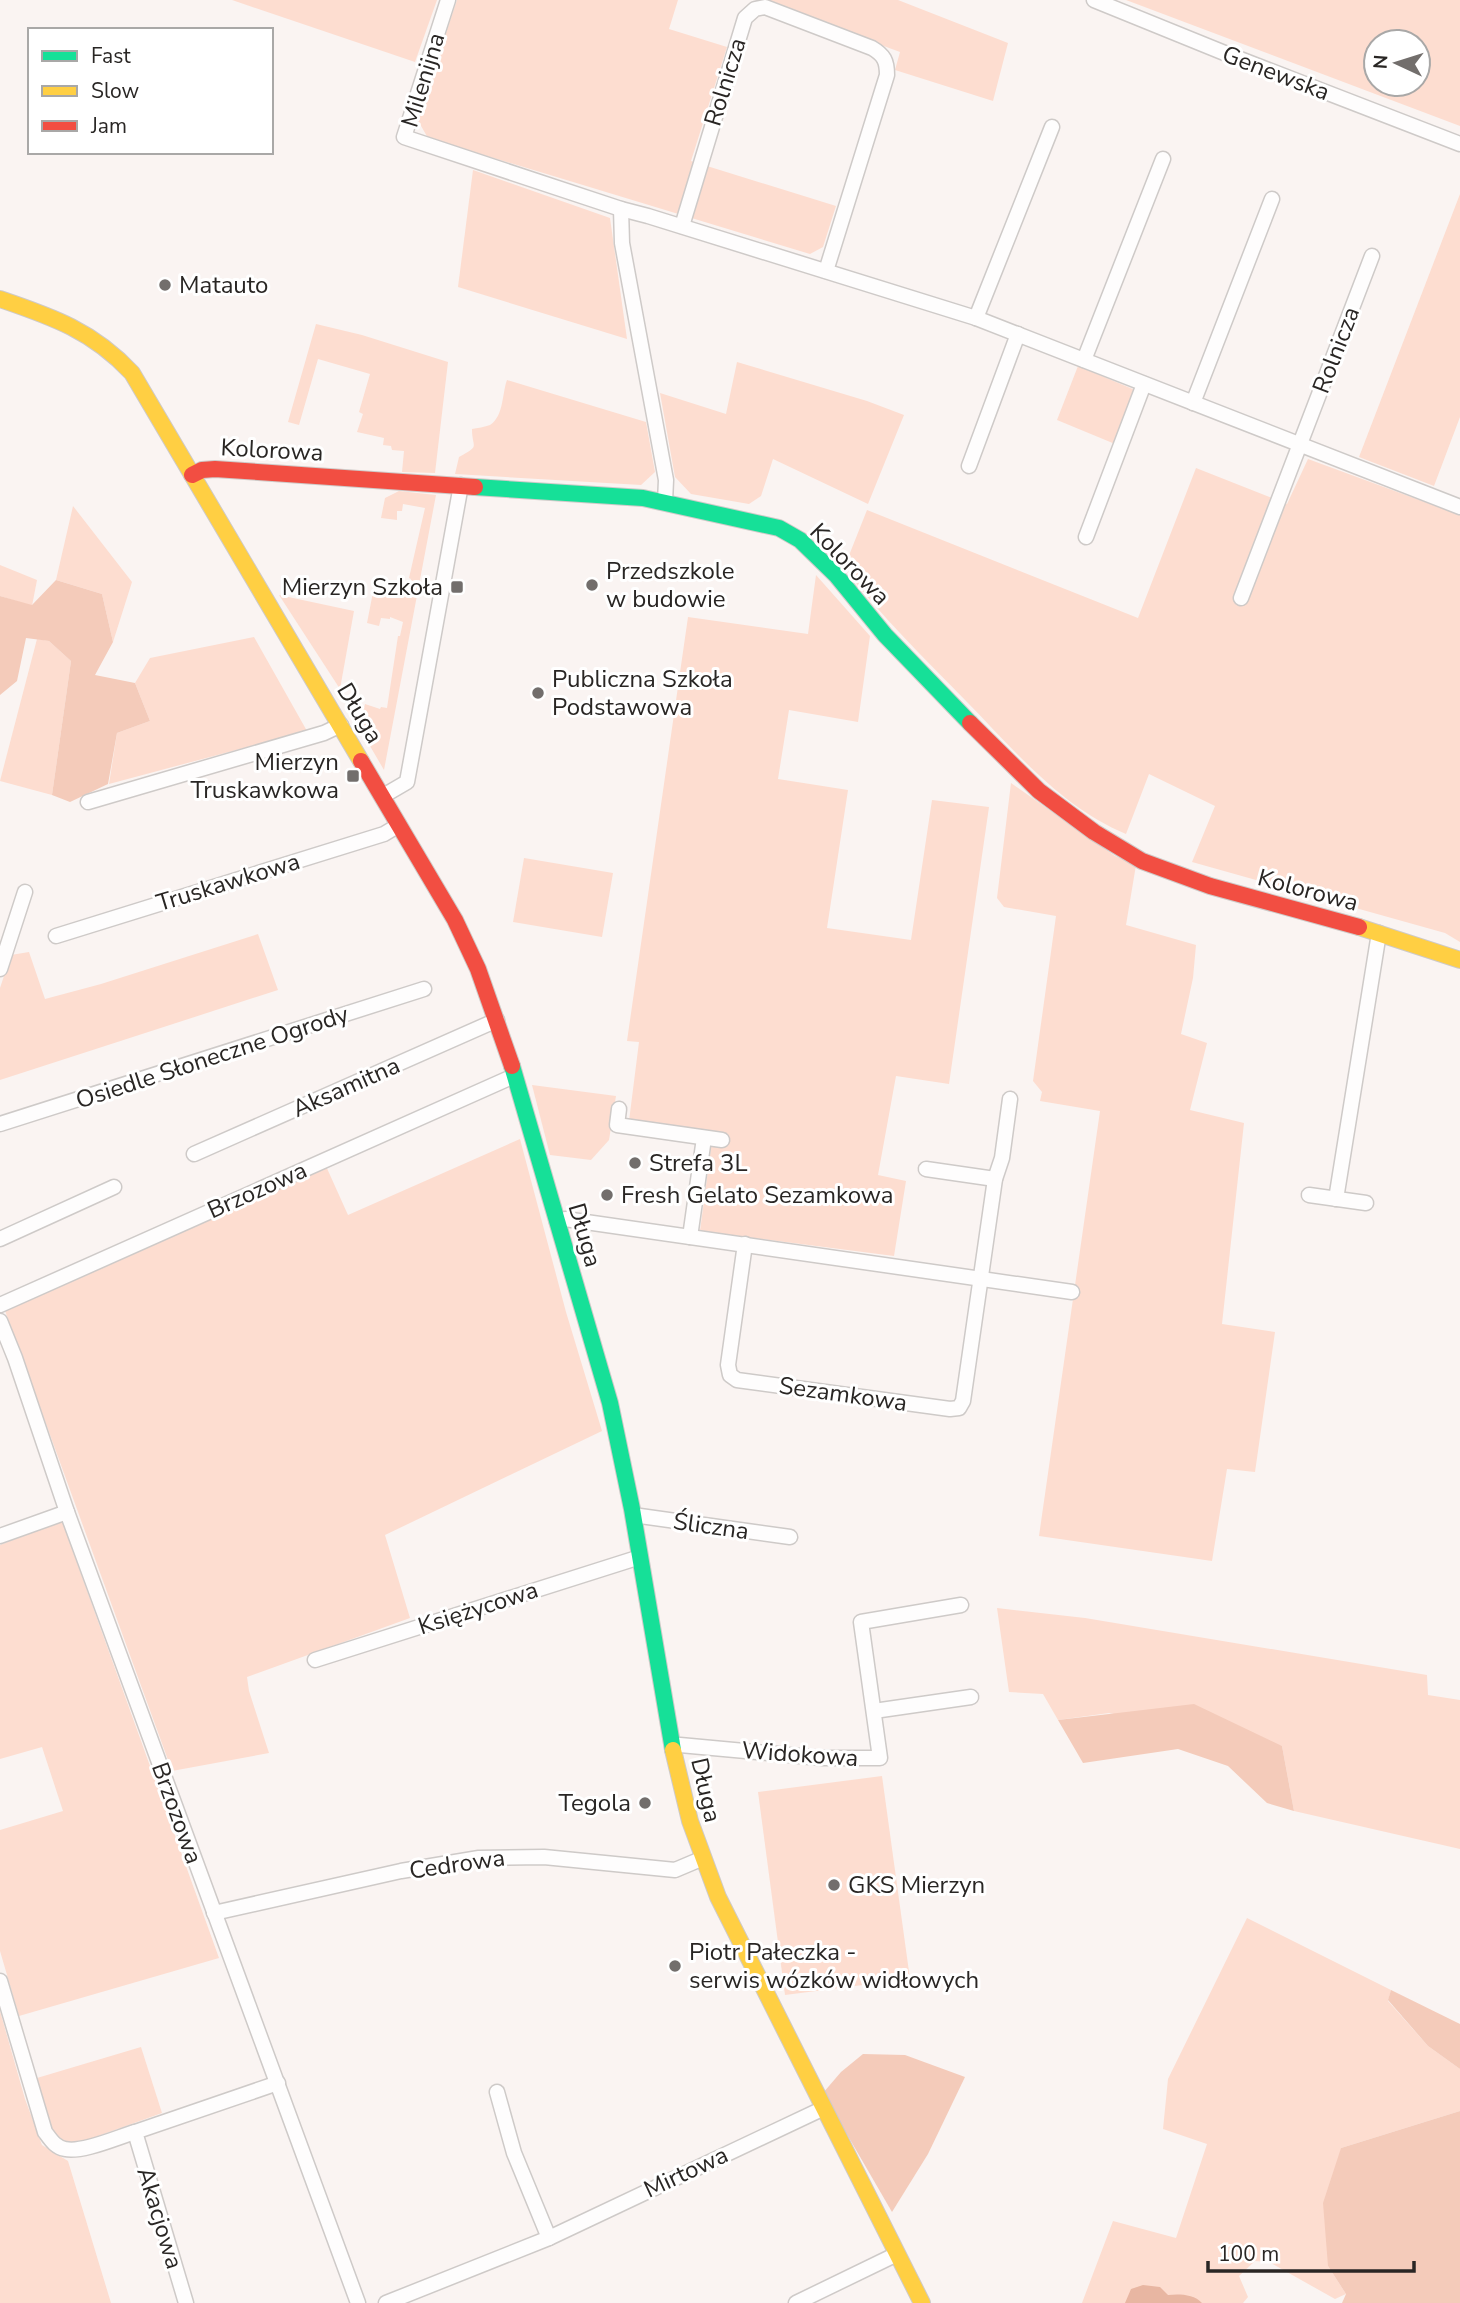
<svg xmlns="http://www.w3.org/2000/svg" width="1460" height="2303" font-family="'Nunito Sans',sans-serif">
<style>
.green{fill:#fdddd0;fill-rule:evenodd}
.forest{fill:#f4cbba}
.water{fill:#e8b6a2}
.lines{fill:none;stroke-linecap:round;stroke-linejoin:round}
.street-casing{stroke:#cecac8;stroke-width:17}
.fast-casing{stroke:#cecac8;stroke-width:18}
.slow-casing{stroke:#cecac8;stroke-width:18}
.jam-casing{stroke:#cecac8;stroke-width:18}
.street{stroke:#fefdfd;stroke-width:14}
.fast{stroke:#16e098;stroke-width:16}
.slow{stroke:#ffcf43;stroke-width:16}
.jam{stroke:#f24e42;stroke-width:16}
.poi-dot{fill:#726e6c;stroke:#fff;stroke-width:2.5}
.labels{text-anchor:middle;stroke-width:6;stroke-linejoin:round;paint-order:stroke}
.street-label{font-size:24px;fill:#292624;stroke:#fff}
.poi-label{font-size:24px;fill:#292624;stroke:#fff;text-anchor:start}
</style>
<rect width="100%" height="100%" fill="#faf4f2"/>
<g class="green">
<polygon points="232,0 437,0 415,62"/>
<polygon points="457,0 678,0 669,29 727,47 691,161 836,206 823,247 810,254 428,138 417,119"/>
<polygon points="759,0 898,0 1008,43 993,101 895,70 900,52"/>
<path d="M1126,0H1460V126ZM1376,42H1418V84H1376Z"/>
<polygon points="473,170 610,218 627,339 458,287"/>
<polygon points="1460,194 1460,417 1434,486 1359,457"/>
<polygon points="316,324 362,335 448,362 435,473 402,472 404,451 392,450 391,446 383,445 384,438 357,432 363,414 359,412 370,374 318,359 299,425 288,422"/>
<polygon points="737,362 867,401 904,415 868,504 773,459 761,496 749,504 691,494 675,477 660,393 726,414"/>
<polygon points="1078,366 1135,390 1115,444 1057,420"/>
<path d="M507,380L646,422L655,472L641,485L455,474L459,457C481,445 472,449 472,429C477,428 485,427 490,425C504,416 502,393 507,380Z"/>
<path d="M1308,459L1460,515V942L1445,933L1192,862L1215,806L1149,774L1126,834C1061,807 1015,751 967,702C924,658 881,616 844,568L867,510L1138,618L1196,468L1287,504Z"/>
<polygon points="399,491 436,495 384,770 349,710 363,713 365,704 380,709 381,707 387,708 398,636 400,636 403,622 390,617 390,619 381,618 379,626 367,623 374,587 382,588 384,580 388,581 387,589 401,594 409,593 411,579 409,578 425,508 403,504 402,511 397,511 397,520 381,518 385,498"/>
<polygon points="73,506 132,582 113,642 102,594 56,580"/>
<polygon points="0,565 37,580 32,606 0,596"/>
<polygon points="816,575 870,636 858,722 789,710 778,779 848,790 827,928 911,940 932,800 989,807 949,1084 896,1076 878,1175 906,1181 894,1256 700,1231 713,1133 629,1121 639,1042 627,1041 688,617 808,634"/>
<polygon points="279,595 354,611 340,689"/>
<polygon points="254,637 307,731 109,784 117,733 150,721 135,683 150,658"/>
<polygon points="37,639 49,641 71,661 52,795 0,781"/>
<polygon points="1011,783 1115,856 1136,865 1126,925 1196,945 1193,978 1181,1034 1207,1043 1190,1110 1244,1123 1222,1324 1275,1332 1255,1472 1227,1469 1212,1561 1039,1536 1100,1111 1040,1101 1042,1092 1033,1081 1056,916 1004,907 997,898"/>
<polygon points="524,858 613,873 602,937 513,922"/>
<polygon points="258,934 278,990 0,1080 0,988 11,955 29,952 45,999 101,984"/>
<polygon points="532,1085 616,1096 609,1140 591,1160 550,1155"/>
<polygon points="520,1139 566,1312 602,1431 385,1535 410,1618 247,1677 249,1691 269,1753 172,1771 0,1297 321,1155 348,1215"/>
<polygon points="62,1521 219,1958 19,2016 0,1951 0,1830 63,1811 42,1747 0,1759 0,1545"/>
<polygon points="997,1608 1085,1618 1427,1675 1428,1695 1460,1700 1460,1849 1294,1811 1282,1746 1109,1713 1058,1720 1043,1694 1009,1692"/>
<polygon points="882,1776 910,1979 785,1995 758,1792"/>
<polygon points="1247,1918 1391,1990 1388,2001 1428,2046 1460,2069 1460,2111 1341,2148 1328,2266 1346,2294 1335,2299 1269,2262 1255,2261 1239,2276 1248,2297 1243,2303 1082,2303 1113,2221 1176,2238 1207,2144 1163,2129 1168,2079"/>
<polygon points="0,2011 25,2099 42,2145 68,2161 111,2303 0,2303"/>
<polygon points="141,2047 162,2113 73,2145 64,2143 50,2128 37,2078"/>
</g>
<g class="forest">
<polygon points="56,580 102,594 113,642 95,675 135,683 150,721 117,733 108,784 70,802 52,795 71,661 49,641 26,638 17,681 0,695 0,596 32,605"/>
<polygon points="1194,1704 1282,1746 1294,1811 1267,1803 1228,1766 1178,1749 1083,1763 1058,1720"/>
<polygon points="1391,1990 1460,2024 1460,2069 1428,2046 1388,2000"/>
<polygon points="863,2054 905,2055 965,2077 928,2154 892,2212 823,2093 841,2072"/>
<polygon points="1460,2111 1460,2303 1342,2303 1346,2294 1328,2266 1323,2203 1341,2148"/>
</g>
<path class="water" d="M1143,2285L1160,2287L1168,2295C1179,2294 1194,2294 1202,2303H1125L1131,2289Z"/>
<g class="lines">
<defs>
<g id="street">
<polyline points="448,0 404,137 621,209 648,216 976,318 1460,507"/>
<polyline points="1094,0 1227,54 1460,144"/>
<polyline points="621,209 622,243 666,480 665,502"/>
<path d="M682,226L745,18L755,9L765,7L872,48C884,55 887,61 887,75L826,271"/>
<polyline points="976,318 1052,127"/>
<polyline points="1084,360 1163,159"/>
<polyline points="1193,403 1272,199"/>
<polyline points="969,466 1018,334"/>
<polyline points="1086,537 1144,384"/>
<polyline points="1241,598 1372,256"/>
<polyline points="383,796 407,782 461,485"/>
<polyline points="88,802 324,733 341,725"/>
<polyline points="56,936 384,834 399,825"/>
<polyline points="0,969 25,892"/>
<polyline points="619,1109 617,1125 722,1140"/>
<polyline points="0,1124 424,989"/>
<polyline points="194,1154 497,1020"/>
<polyline points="926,1169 995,1179"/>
<polyline points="1309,1195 1366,1203"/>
<polyline points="1336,1199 1379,933"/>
<polyline points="557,1222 565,1219 1072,1292"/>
<polyline points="690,1237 704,1138"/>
<polyline points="0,1239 114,1187"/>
<polyline points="745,1244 728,1365 730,1375 737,1380 950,1409 959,1408 963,1401 995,1179 1002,1158 1010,1099"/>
<polyline points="0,1305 514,1076"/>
<polyline points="0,1321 15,1358 67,1512 358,2303"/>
<polyline points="633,1515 790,1537"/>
<polyline points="0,1536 67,1512"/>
<polyline points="315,1660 640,1557"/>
<polyline points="874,1711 971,1697"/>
<polyline points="673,1746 680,1745 821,1758 880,1758 861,1622 961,1605"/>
<polyline points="214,1913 401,1871 479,1858 544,1857 675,1870 701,1859"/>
<path d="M0,1981L45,2132C51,2140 55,2147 65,2149C82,2153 118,2137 135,2132"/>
<polyline points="497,2092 514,2153 549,2238"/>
<polyline points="186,2303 135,2132 278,2083"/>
<polyline points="386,2303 549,2238 824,2108"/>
<polyline points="796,2303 897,2254"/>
</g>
<g id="fast">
<polyline points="475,487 643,498 779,528 800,540 836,575 885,635 970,723"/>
<polyline points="512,1066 610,1403 632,1509 673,1750"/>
</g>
<g id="slow">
<path d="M0,299C53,317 93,331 132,373L361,761"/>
<polyline points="1359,927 1460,960"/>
<polyline points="673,1750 690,1821 718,1897 922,2303"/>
</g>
<g id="jam">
<polyline points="192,475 202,470 215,469 475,487"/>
<polyline points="970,723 1039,791 1094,832 1142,861 1210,886 1359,927"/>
<polyline points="361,761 455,920 478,969 512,1066"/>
</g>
</defs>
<use href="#street" class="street-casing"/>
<use href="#fast" class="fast-casing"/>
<use href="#slow" class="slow-casing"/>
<use href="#jam" class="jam-casing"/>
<use href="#street" class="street"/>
<use href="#fast" class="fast"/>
<use href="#slow" class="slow"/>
<use href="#jam" class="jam"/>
</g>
<g class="poi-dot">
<circle cx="165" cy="285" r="7"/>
<circle cx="592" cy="585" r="7"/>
<rect x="450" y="580" width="14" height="14" rx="3.5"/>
<circle cx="538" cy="693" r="7"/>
<rect x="346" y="769" width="14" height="14" rx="3.5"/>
<circle cx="635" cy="1163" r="7"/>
<circle cx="607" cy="1195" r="7"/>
<circle cx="645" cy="1803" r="7"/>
<circle cx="834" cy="1885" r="7"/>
<circle cx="675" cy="1966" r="7"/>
</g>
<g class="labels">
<g class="street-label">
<text transform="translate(1276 73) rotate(21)" y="8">Genewska</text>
<text transform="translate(423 80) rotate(-73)" y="8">Milenijna</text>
<text transform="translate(725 82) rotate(-73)" y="8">Rolnicza</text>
<text transform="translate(1336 350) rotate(-69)" y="8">Rolnicza</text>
<text transform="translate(272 450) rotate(3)" y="8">Kolorowa</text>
<text transform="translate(850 564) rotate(46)" y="8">Kolorowa</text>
<text transform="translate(360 713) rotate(59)" y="8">Długa</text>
<text transform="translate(228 882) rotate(-17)" y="8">Truskawkowa</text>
<text transform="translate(1308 890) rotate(15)" y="8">Kolorowa</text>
<text transform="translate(212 1057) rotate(-18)" y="8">Osiedle Słoneczne Ogrody</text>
<text transform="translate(346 1087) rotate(-24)" y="8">Aksamitna</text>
<text transform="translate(257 1190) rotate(-24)" y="8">Brzozowa</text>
<text transform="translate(585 1235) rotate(74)" y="8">Długa</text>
<text transform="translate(843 1394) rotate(8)" y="8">Sezamkowa</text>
<text transform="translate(711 1526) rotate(8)" y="8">Śliczna</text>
<text transform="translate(478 1608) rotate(-18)" y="8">Księżycowa</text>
<text transform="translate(800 1754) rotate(4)" y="8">Widokowa</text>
<text transform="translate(706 1790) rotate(77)" y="8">Długa</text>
<text transform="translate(177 1813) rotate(70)" y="8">Brzozowa</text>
<text transform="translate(457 1864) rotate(-8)" y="8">Cedrowa</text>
<text transform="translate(686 2172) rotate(-25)" y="8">Mirtowa</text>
<text transform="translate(160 2218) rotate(73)" y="8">Akacjowa</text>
</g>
<g class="poi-label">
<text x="179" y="293">Matauto</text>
<text x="606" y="579">Przedszkole<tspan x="606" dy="28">w budowie</tspan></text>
<text x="443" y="595" text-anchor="end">Mierzyn Szkoła</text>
<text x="552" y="687">Publiczna Szkoła<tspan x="552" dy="28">Podstawowa</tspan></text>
<text x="339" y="770" text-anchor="end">Mierzyn<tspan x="339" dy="28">Truskawkowa</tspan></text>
<text x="649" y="1171">Strefa 3L</text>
<text x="621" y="1203">Fresh Gelato Sezamkowa</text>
<text x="631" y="1811" text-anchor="end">Tegola</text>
<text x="848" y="1893">GKS Mierzyn</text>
<text x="689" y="1960">Piotr Pałeczka -<tspan x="689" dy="28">serwis wózków widłowych</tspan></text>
</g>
</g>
<rect x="28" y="28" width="245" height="126" fill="#ffffff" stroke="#a9a8a7" stroke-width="2"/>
<rect x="42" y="51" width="35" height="10" fill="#16e098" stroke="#a9a8a7" stroke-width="2"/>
<text x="91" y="63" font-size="21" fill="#292624">Fast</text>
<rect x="42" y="86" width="35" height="10" fill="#ffcf43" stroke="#a9a8a7" stroke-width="2"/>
<text x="91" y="98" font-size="21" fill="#292624">Slow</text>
<rect x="42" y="121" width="35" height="10" fill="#f24e42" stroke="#a9a8a7" stroke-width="2"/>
<text x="91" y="133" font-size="21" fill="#292624">Jam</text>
<g transform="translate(1397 63) rotate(274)"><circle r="33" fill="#ffffff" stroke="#a9a8a7" stroke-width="2"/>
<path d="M0-5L12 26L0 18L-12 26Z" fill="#726e6c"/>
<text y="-10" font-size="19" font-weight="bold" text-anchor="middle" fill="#292624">N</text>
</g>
<path d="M1208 2261v10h206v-10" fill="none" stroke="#292624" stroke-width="3.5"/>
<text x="1218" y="2261" font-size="21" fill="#292624" stroke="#ffffff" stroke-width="5" paint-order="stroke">100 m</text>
</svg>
